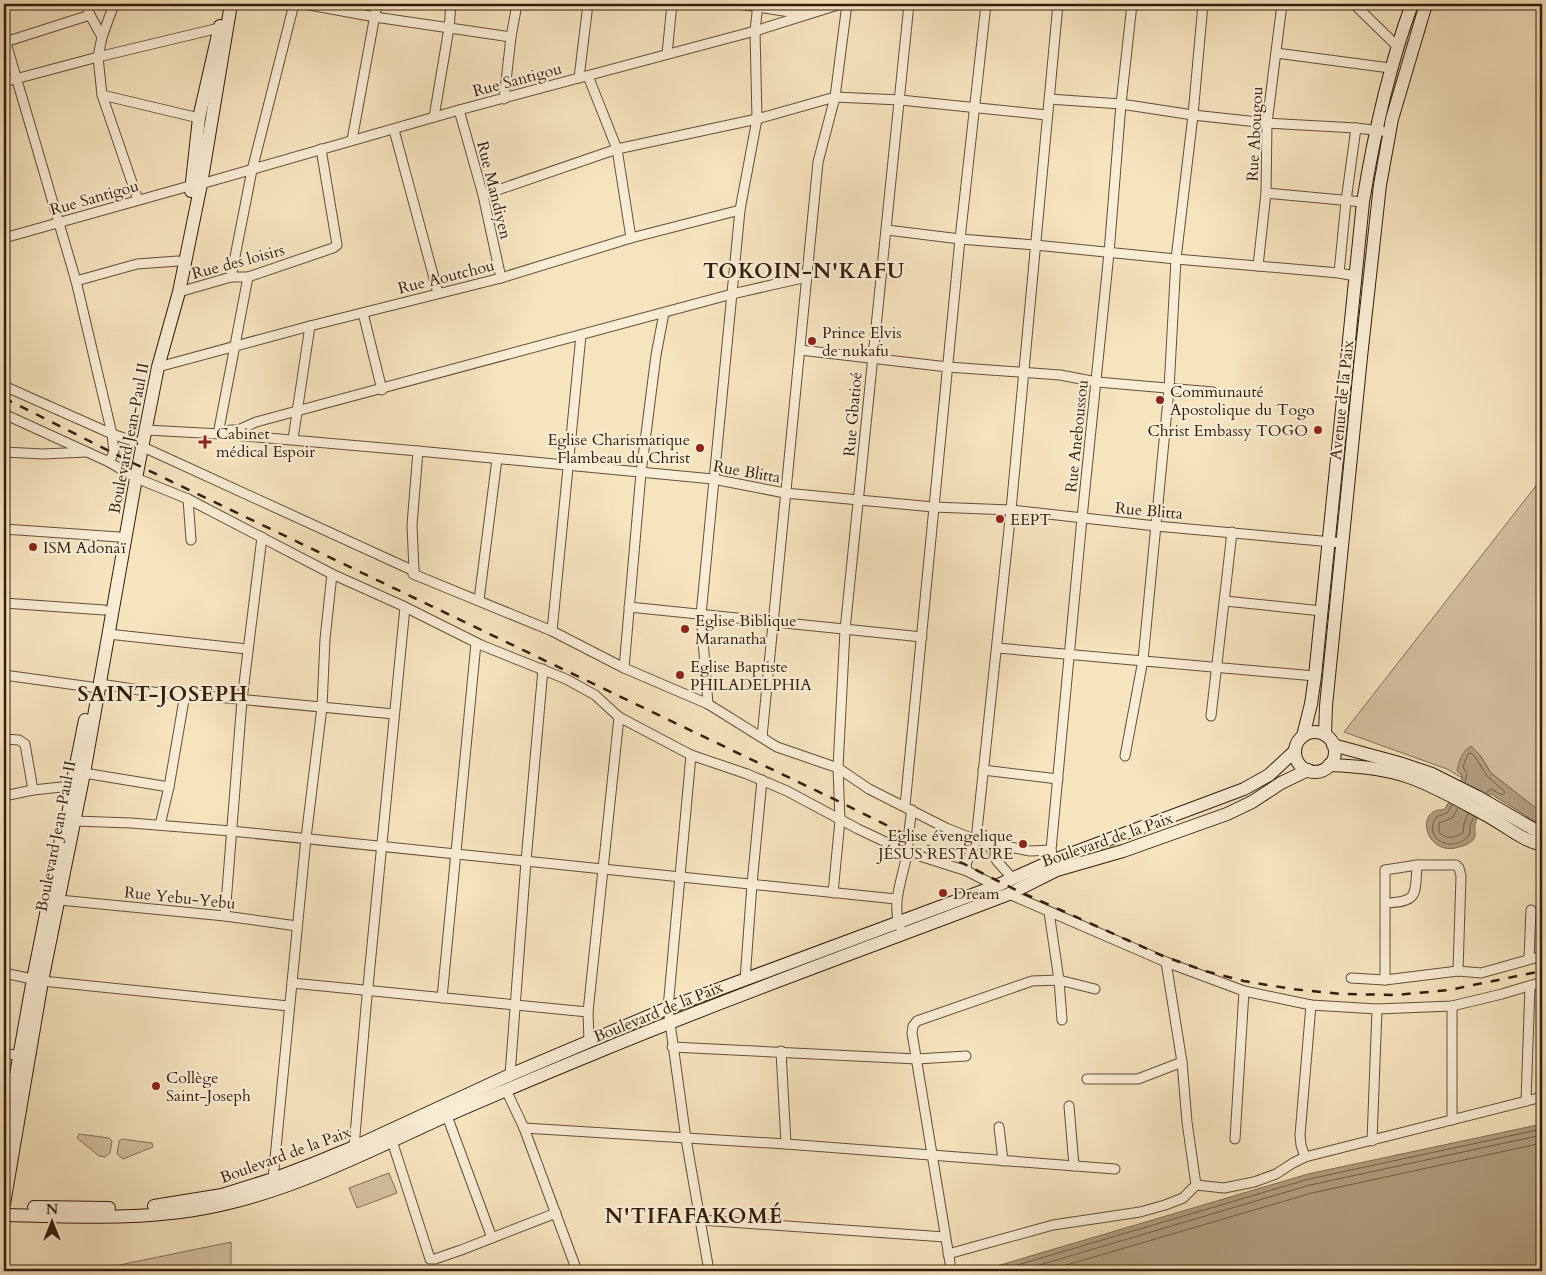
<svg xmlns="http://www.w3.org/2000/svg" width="1546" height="1275" font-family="Cardo,serif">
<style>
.green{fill:#d5c2a1;stroke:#847057}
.water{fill:#b4a082;stroke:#816c53}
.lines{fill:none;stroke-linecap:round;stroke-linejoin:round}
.shore{stroke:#745e48;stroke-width:1}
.street-casing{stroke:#644f3a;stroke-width:11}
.secondary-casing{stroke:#341d0d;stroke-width:14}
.street{stroke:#f9edd5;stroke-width:9}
.secondary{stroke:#f9edd5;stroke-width:12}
.rail{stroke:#341d0d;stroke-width:2.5;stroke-dasharray:9 9;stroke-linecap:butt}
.poi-dot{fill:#8f2418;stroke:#f9edd5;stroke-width:2}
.labels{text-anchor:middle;stroke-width:4.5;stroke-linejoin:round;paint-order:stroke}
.street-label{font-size:16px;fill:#341d0d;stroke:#f9edd5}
.poi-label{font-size:16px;fill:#341d0d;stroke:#f9edd5;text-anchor:start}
.district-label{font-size:21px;font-weight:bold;letter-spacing:1px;fill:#341d0d;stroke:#f9edd5}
</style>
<rect width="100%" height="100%" fill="#f6e4bf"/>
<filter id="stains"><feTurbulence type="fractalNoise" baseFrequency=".004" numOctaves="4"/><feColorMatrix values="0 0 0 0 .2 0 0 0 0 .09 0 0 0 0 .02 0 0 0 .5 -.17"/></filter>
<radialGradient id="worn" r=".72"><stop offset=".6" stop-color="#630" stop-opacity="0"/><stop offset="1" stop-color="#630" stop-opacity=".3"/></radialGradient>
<g class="green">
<polygon points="1542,424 1542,813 1491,773 1480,755 1462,775 1462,778 1447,769 1344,732 1539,482 1538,439"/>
<polygon points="79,1134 109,1138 112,1141 110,1153 105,1157 99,1156 77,1138"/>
<polygon points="122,1139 152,1143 153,1147 123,1159 117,1154 119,1141"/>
<polygon points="389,1173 397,1193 357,1208 349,1188"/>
<polygon points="231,1242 231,1271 105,1271 105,1268"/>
</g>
<g class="water">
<path d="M1471,746L1480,755L1491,773L1542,813V826L1491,794C1485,803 1477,815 1475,825C1474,831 1477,835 1473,840C1469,844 1464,846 1459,847C1432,856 1417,823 1433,812C1436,810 1441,810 1445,809L1462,778V775L1457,771C1459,760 1462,752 1471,746Z"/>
<polygon points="1542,1124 1542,1271 980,1271 1308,1174"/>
</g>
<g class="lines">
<g class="shore">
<polyline points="1465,782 1467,774 1463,767 1468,754 1471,753 1476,758 1487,776 1505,792 1502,795 1491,789 1486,793"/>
<path d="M1452,805L1447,813L1436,817C1421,843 1459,854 1470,833V825L1474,817"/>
<path d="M1458,808L1452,818L1439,823V832C1446,840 1455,838 1463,833L1464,824L1468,814"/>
<polyline points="997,1271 1309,1179 1542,1129"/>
<polyline points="1019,1271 1310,1185 1542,1135"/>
<polyline points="1046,1271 1312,1193 1542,1143"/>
</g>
<defs>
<g id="street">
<polyline points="86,4 90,15 102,37"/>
<polyline points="114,4 102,37 98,57 102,95 138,200"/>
<polyline points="304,4 375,17 511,37"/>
<polyline points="739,4 803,14"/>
<polyline points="1354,4 1397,46"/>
<polyline points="4,36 76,281 112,434 114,452 109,462"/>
<polyline points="5,42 90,15"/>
<polyline points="1276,53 1390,68"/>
<polyline points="667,54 672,4"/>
<polyline points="588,76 617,149 631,238"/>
<polyline points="579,78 588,4"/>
<polyline points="4,82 98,57 219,28"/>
<polyline points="102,95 199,118"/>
<polyline points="504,99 511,37 517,4"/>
<polyline points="1049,99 1121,104 1193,115 1267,123 1356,128 1382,131"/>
<polyline points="459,110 483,195 501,278"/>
<polyline points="434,117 449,28 451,4"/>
<polyline points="394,130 438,293"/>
<polyline points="352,140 377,4"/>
<polyline points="1266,193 1363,202"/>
<polyline points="483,195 617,149 757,119 835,97 900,100 1047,115"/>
<polyline points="887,230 960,239 1035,245 1176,259 1339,273 1355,276"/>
<polyline points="4,238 193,185 201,184 459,110 755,31 841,4"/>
<polyline points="1258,266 1266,193 1267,123 1282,4"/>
<polyline points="1339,273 1346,201 1356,128"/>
<polyline points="231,277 252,170 294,4"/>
<polyline points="76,281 137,264 178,261"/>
<polyline points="179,292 231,277 248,277 333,248 337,245 321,149"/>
<polyline points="363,313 382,390"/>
<polyline points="800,350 948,367 1060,375 1097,382 1213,392"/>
<polyline points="158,367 310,326 501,278 631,238 740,210"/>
<polyline points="4,386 112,434 136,442 144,442"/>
<polyline points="4,414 109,462 136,478 188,499 332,574 401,605 481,645 566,679 595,695 619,717 691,755 747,774 787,791 858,829 907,852 967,871 996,886"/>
<polyline points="146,430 221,434 418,451 713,479 785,493 933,507 1011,510 1156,526 1343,543"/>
<polyline points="230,430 238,430 256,422 732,294 807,277"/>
<polyline points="221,434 219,429 248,277"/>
<polyline points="293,439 310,326"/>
<polyline points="143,447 414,571 413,574 552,631 624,668 708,704 777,747 838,768 869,789 946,828 976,840 1030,851 1051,850"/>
<polyline points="4,452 43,454 86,452"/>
<polyline points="188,499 191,540"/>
<polyline points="4,529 119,537"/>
<polyline points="414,571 412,525 418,451"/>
<polyline points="479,600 497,459"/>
<polyline points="1225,601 1322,611"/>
<polyline points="4,603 104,610"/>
<polyline points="629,607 922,637"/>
<polyline points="552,631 581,335"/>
<polyline points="108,634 247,649"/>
<polyline points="997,648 1315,676"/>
<polyline points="624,668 641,473 656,355 664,313"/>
<polyline points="4,675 91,687"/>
<polyline points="100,684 153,692 185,694 394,714"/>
<polyline points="708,704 701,615 740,210 757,119 755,31 758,4"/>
<polyline points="1211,716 1232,532"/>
<polyline points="762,737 818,162 835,97 847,4"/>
<polyline points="4,739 19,740 25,744 33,790"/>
<polyline points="691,755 668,1008 686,1139 709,1271"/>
<polyline points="1125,756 1143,660 1169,389 1176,259 1193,115 1203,4"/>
<polyline points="983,770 1058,779"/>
<polyline points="84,773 169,787"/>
<polyline points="4,796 33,790 71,786"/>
<polyline points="905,806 960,239 986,4"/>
<polyline points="74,821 131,823 231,831 896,899"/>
<polyline points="160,825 169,787 185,694"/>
<polyline points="988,843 997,861 1013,879"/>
<polyline points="1052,855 1051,850 1082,518 1109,253 1121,104 1132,4"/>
<polyline points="967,871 966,864 976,840 1011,510 1058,4"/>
<polyline points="833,893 840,820 838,768 845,630 909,4"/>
<polyline points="1009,894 1166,962 1244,991 1311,1005 1377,1009 1452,1006 1502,994 1542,982"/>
<polyline points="59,900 225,916 297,926"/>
<path d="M1386,903C1419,902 1415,894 1417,865"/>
<polyline points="1049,912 1059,980 1062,1020"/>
<polyline points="225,916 242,700 262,537"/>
<path d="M900,927C891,902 903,878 907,853C909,839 909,824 912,810"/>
<polyline points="1529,959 1531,910"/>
<polyline points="1166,962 1182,1062 1187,1122 1196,1185"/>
<polyline points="4,973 42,981 289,1006"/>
<polyline points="1351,978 1385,980 1458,971 1481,973 1542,956"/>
<polyline points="745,980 752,884 762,780"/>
<polyline points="1385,980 1385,870 1417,865 1456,865 1459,868 1461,876 1458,971"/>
<polyline points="292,983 588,1012"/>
<polyline points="442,998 476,643"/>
<polyline points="1452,1006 1452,1120"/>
<polyline points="589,1041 588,1012 619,717"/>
<polyline points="672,1047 917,1059 966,1056"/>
<polyline points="781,1051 786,1144"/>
<polyline points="4,1054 19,1055"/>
<polyline points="510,1075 526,861 543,669"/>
<polyline points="1087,1079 1138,1079 1182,1062"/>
<polyline points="506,1090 524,1128 577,1271"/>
<polyline points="1526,1101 1530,986"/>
<polyline points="1069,1106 1074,1166"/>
<polyline points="447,1116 492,1238"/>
<polyline points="999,1127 1003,1161"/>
<polyline points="524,1128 786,1144 1115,1169"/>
<polyline points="1235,1139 1244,991"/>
<polyline points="392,1141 430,1259 435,1259 461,1250 556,1213"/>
<polyline points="1372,1141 1377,1009"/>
<polyline points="356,1151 354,1147 366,1007 405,607"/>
<polyline points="1305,1157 1301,1145 1300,1135 1311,1005"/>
<polyline points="273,1179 306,838 322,707 325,639 332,574"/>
<polyline points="701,1220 945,1237"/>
<polyline points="948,1254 1053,1225 1140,1212 1165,1205 1183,1198 1196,1185 1224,1188 1254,1182 1276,1174 1293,1163 1305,1157 1542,1097"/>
<polyline points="950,1263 912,1033 913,1026 917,1021 1032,981 1059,980 1095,989"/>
</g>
<g id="secondary">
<polyline points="191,191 199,118 220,26"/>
<circle cx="1315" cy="752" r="20"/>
<polyline points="1325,735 1326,706 1361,357 1380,185 1392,119 1426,4"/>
<path d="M1303,736L1311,704L1315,676L1363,202C1374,134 1388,69 1412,4"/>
<polyline points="1333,745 1399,763 1432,774 1478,797 1542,834"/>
<path d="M1329,765C1356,766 1384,768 1409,777C1437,787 1462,802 1488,816C1506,826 1522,840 1542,845"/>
<polyline points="4,1142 33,979 85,720"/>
<polyline points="4,1204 42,981 84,773 136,478 158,367 179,292 201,184 231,4"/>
<polyline points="154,1206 222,1195 273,1179 315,1163 354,1147 510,1075 668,1008 996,886 1054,860 1244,789 1269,775 1295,751"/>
<polyline points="34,1207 109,1208"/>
<path d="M7,1215C79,1217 154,1221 225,1204C298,1187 365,1153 433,1122C488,1097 544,1074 600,1051C735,995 873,946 1009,894L1057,870L1123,851L1227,814L1252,802L1281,783L1308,770"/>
</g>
</defs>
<use href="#street" class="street-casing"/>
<use href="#secondary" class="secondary-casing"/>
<use href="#street" class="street"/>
<use href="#secondary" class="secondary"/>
<polyline class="rail" points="4,398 133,463 840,802 1016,890 1163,956 1205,971 1244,981 1292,989 1341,994 1396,995 1449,990 1542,971"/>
</g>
<g class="poi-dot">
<circle cx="812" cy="341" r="5"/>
<circle cx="1160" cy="400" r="5"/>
<circle cx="1318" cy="430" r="5"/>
<path d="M202.5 434.5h5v5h5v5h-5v5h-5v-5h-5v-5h5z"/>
<circle cx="700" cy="448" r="5"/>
<circle cx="1000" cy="519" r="5"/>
<circle cx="33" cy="547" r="5"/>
<circle cx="685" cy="629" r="5"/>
<circle cx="680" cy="675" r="5"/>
<circle cx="1023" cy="844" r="5"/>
<circle cx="943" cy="893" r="5"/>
<circle cx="156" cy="1086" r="5"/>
</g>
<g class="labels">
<g class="street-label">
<text transform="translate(517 79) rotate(-15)" y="6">Rue Santigou</text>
<text transform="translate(1254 134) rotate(-87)" y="6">Rue Abougou</text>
<text transform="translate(495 190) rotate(76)" y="6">Rue Mandiyen</text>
<text transform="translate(94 197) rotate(-16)" y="6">Rue Santigou</text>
<text transform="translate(238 261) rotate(-15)" y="6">Rue des loisirs</text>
<text transform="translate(446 276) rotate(-14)" y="6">Rue Aoutchou</text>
<text transform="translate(1341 400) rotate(-84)" y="6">Avenue de la Paix</text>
<text transform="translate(852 414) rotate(-85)" y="6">Rue Gbatioé</text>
<text transform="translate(1076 436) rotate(-84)" y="6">Rue Aneboussou</text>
<text transform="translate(128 438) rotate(-79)" y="6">Boulevard Jean-Paul II</text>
<text transform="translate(747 471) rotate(10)" y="6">Rue Blitta</text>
<text transform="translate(1149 510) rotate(5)" y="6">Rue Blitta</text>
<text transform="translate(55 836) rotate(-79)" y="6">Boulevard Jean-Paul II</text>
<text transform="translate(1107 839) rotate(-19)" y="6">Boulevard de la Paix</text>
<text transform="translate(180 897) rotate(6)" y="6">Rue Yebu-Yebu</text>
<text transform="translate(658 1011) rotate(-22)" y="6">Boulevard de la Paix</text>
<text transform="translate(285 1154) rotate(-20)" y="6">Boulevard de la Paix</text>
</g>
<g class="poi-label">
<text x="822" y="338">Prince Elvis<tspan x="822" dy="18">de nukafu</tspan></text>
<text x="1170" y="397">Communauté<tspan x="1170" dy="18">Apostolique du Togo</tspan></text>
<text x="1308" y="436" text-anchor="end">Christ Embassy TOGO</text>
<text x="216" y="439">Cabinet<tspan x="216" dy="18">médical Espoir</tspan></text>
<text x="690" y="445" text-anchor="end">Eglise Charismatique<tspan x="690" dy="18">Flambeau du Christ</tspan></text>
<text x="1010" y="525">EEPT</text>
<text x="43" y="553">ISM Adonaï</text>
<text x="695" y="626">Eglise Biblique<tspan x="695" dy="18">Maranatha</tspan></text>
<text x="690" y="672">Eglise Baptiste<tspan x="690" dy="18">PHILADELPHIA</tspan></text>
<text x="1013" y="841" text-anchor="end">Eglise évengelique<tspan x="1013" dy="18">JÉSUS RESTAURE</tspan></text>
<text x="953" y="899">Dream</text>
<text x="166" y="1083">Collège<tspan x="166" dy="18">Saint-Joseph</tspan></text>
</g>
<g class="district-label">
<text x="804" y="278">TOKOIN-N'KAFU</text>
<text x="163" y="701">SAINT-JOSEPH</text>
<text x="694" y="1223">N'TIFAFAKOMÉ</text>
</g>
</g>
<rect width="1546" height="1275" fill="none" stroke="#f6e4bf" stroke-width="20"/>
<rect x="5" y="5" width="1536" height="1265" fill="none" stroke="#341d0d" stroke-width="2.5"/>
<rect x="10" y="10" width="1526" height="1255" fill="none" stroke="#341d0d"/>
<g transform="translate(52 1222)" stroke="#f9edd5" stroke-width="4" paint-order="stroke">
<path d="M0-4L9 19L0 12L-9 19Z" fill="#341d0d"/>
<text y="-8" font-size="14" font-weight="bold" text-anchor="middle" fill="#341d0d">N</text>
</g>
<rect width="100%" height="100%" filter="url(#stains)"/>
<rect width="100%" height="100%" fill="url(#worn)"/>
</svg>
